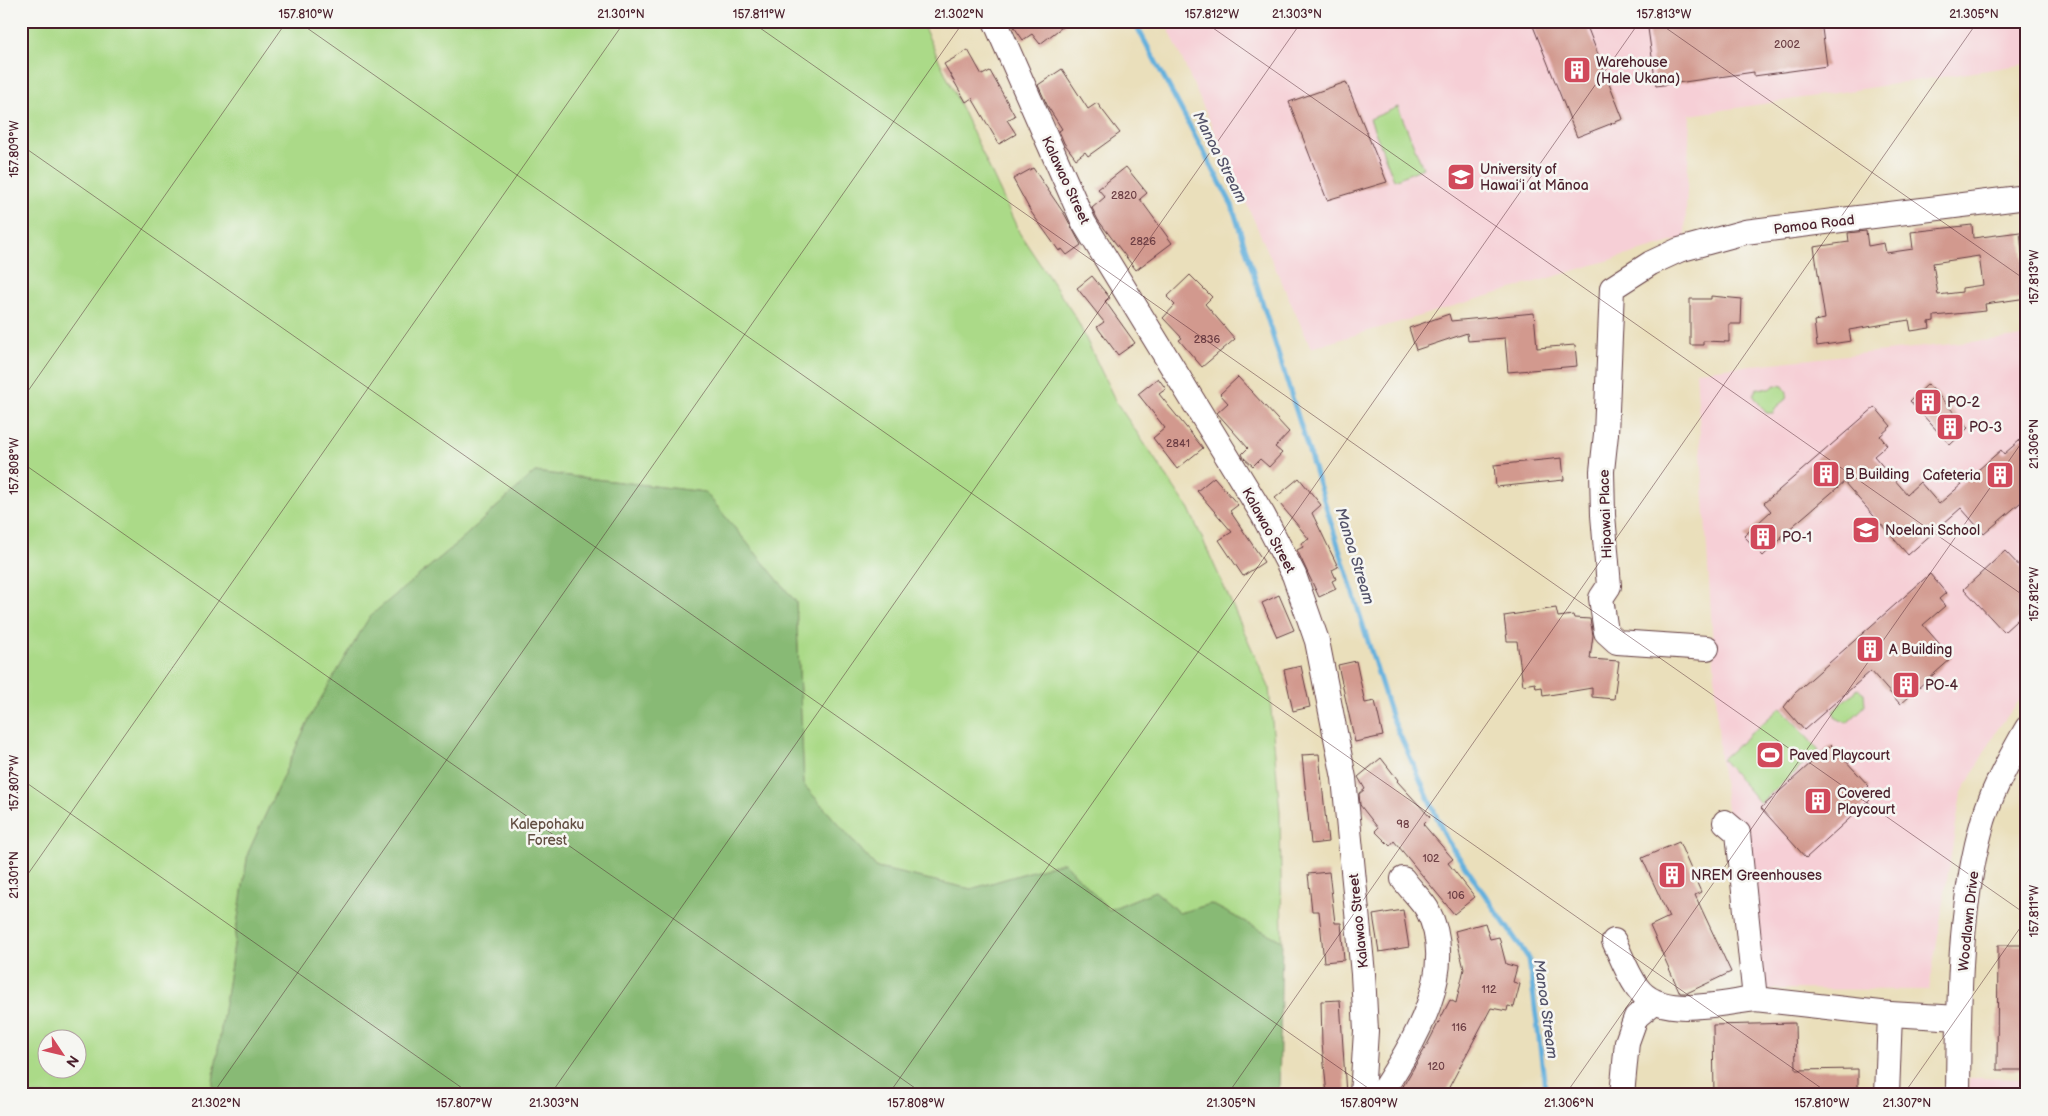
<svg xmlns="http://www.w3.org/2000/svg" width="2048" height="1116" font-family="'Balsamiq Sans',sans-serif">
<style>
.built{fill:#f6cfd6}
.green{fill:#abda88;stroke:#7a7c5a;fill-rule:evenodd}
.forest{fill:#88ba74;stroke:#696c50}
.lines{fill:none;stroke-linecap:round;stroke-linejoin:round}
.stream{stroke:#64b0dd;stroke-width:5}
.building{fill:#d2998e;fill-rule:evenodd}
.minor-casing{stroke:#623c41;stroke-width:26}
.minor{stroke:#fff;stroke-width:24}
.ticks{fill:none;stroke:#4a1f2b;stroke-width:1;stroke-opacity:0.45}
.labels{text-anchor:middle;stroke-width:5;stroke-linejoin:round;paint-order:stroke}
.number-label{font-size:11px;fill:#6c3e44}
.poi-label{font-size:14px;fill:#4a1f2b;stroke:#f6f6f2;text-anchor:start}
.street-label{font-size:14px;fill:#4a1f2b;stroke:#f6f6f2}
.park-label{font-size:14px;fill:#624e42;stroke:#f6f6f2}
.water-label{font-size:15px;font-style:italic;fill:#535269;stroke:#f6f6f2}
.neatline{fill:none;stroke:#4a1f2b;stroke-width:2}
.ticks-label{font-size:12px;text-anchor:middle;fill:#4a1f2b}
</style>
<rect width="100%" height="100%" fill="#f6f6f2"/>
<filter id="ink" filterUnits="userSpaceOnUse"><feTurbulence type="fractalNoise" baseFrequency=".02" numOctaves="2"/><feDisplacementMap in="SourceGraphic" scale="10" xChannelSelector="R" yChannelSelector="G"/><feConvolveMatrix kernelMatrix="1 2 1 2 8 2 1 2 1" color-interpolation-filters="sRGB"/></filter>
<filter id="wash" filterUnits="userSpaceOnUse"><feTurbulence type="fractalNoise" baseFrequency=".0096" numOctaves="4" result="noise"/><feDisplacementMap in="SourceGraphic" scale="20" xChannelSelector="R" yChannelSelector="G"/><feGaussianBlur stdDeviation="1.12" result="paint"/><feColorMatrix in="noise" values="0 0 0 0 0 0 0 0 0 0 0 0 0 0 0 0 0 1.4 0 .05"/><feComposite in="paint" operator="in"/></filter>
<g filter="url(#wash)">
<rect width="100%" height="100%" fill="#eadfbb"/>
<g class="built">
<polygon points="1165,21 2027,21 2027,64 1690,115 1685,238 1311,348"/>
<polygon points="2027,336 2027,690 1997,730 1961,794 1929,990 1753,989 1720,760 1696,371"/>
<polygon points="1969,1078 2027,1079 2027,1095 1969,1095"/>
</g>
<g class="green">
<path d="M21,21H921L1020,234L1076,318L1116,402L1189,509L1269,687L1280,812L1282,941L1211,904L1179,913L1155,891L1109,910L1064,862L971,889L877,868L804,785L796,602L705,492L535,472L453,547L371,616L310,717L248,853L211,1095H21ZM48,1038H78V1068H48Z"/>
<polygon points="1398,107 1423,168 1394,180 1370,119"/>
<polygon points="1775,385 1783,386 1787,392 1786,399 1776,407 1773,413 1766,413 1753,395 1757,388 1769,389"/>
<polygon points="1858,689 1864,693 1865,705 1863,708 1847,723 1836,718 1833,711"/>
<polygon points="1781,707 1819,751 1760,803 1722,759"/>
</g>
<polygon class="forest" points="535,472 705,492 796,602 804,785 877,868 971,889 1064,862 1109,910 1155,891 1179,913 1211,904 1282,941 1279,1095 211,1095 248,853 310,717 370,616 453,547"/>
<g class="lines">
<polyline class="stream" points="1134,21 1232,205 1391,715 1447,840 1529,959 1546,1095"/>
</g>
<g id="blocks">
<g class="building">
<polygon points="1010,21 1070,21 1040,44 1032,34 1023,40"/>
<polygon points="1531,21 1585,21 1623,119 1577,137"/>
<polygon points="1647,21 1821,21 1827,66 1754,76 1754,72 1656,86"/>
<polygon points="968,50 982,75 990,71 1015,116 1007,120 1016,134 999,144 972,98 966,102 944,64"/>
<polygon points="1062,69 1088,109 1097,103 1120,133 1088,156 1085,152 1076,159 1064,143 1059,131 1062,129 1048,107 1038,85"/>
<polygon points="1346,82 1387,182 1327,200 1289,102"/>
<polygon points="1126,167 1147,193 1140,199 1172,243 1136,270 1098,220 1092,208 1105,197 1098,189"/>
<polygon points="1033,168 1065,215 1081,245 1067,255 1062,249 1059,251 1031,212 1013,179"/>
<path d="M1972,225L1973,238L2020,232L2027,298L1985,304L1986,311L1934,316V321L1929,322L1930,328L1911,331L1909,320L1849,330L1851,341L1817,346L1814,321L1825,319L1814,247L1849,242L1848,233L1866,231L1868,246L1884,243L1886,253L1913,249L1911,232ZM1979,256L1983,285L1962,288V292L1938,295L1933,263Z"/>
<polygon points="1190,275 1212,297 1205,304 1235,339 1202,367 1179,340 1182,338 1163,318 1175,305 1167,297"/>
<polygon points="1092,276 1110,298 1105,301 1135,343 1118,355 1097,327 1104,322 1077,288"/>
<polygon points="1711,296 1742,299 1741,324 1729,324 1729,342 1703,341 1703,345 1690,345 1690,299 1711,299"/>
<polygon points="1534,313 1537,348 1575,345 1577,366 1508,372 1505,338 1468,341 1467,333 1416,350 1409,328 1449,314 1451,321"/>
<polygon points="1238,377 1289,432 1275,447 1282,453 1269,467 1260,459 1253,466 1244,458 1242,454 1248,448 1217,413 1228,403 1220,394"/>
<polygon points="1158,378 1166,389 1159,394 1203,448 1177,469 1153,438 1165,428 1138,394"/>
<polygon points="1928,384 1968,428 1950,445 1910,401"/>
<polygon points="1875,407 1891,426 1880,436 1887,445 1874,456 1907,494 1920,482 1939,504 2001,450 2004,454 2027,434 2027,497 1984,534 1961,508 1908,555 1844,482 1780,537 1781,539 1763,556 1744,536 1771,511 1764,503"/>
<polygon points="1562,458 1564,480 1496,487 1494,465"/>
<polygon points="1214,477 1238,505 1230,511 1264,562 1243,576 1219,540 1232,532 1197,491"/>
<polygon points="1299,478 1321,505 1312,513 1338,567 1332,570 1336,579 1332,581 1336,589 1319,597 1297,550 1303,547 1301,543 1309,539 1275,498"/>
<polygon points="2005,551 2027,574 2027,611 2004,632 1964,589"/>
<polygon points="1930,574 1946,593 1939,599 1945,606 1923,625 1952,658 1900,704 1871,671 1804,730 1784,707 1795,693"/>
<polygon points="1279,595 1294,630 1277,637 1262,603"/>
<polygon points="1556,608 1558,617 1573,615 1574,618 1590,619 1593,635 1590,659 1619,661 1614,699 1592,697 1592,688 1543,696 1542,687 1536,688 1535,683 1523,685 1517,641 1507,641 1504,616"/>
<polygon points="1356,661 1365,703 1375,701 1383,736 1355,742 1338,665"/>
<polygon points="1301,666 1310,707 1293,711 1284,670"/>
<polygon points="1831,745 1869,786 1864,791 1870,800 1806,858 1761,808"/>
<polygon points="1319,754 1328,842 1311,844 1302,755"/>
<polygon points="1381,758 1398,780 1397,781 1430,817 1423,824 1453,859 1448,863 1475,897 1454,914 1394,841 1390,846 1375,831 1378,828 1360,805 1359,794 1365,789 1358,777"/>
<polygon points="1679,842 1701,892 1695,895 1731,972 1687,993 1680,993 1650,926 1669,917 1642,858"/>
<polygon points="1329,872 1335,923 1341,923 1344,960 1324,962 1319,911 1312,911 1308,874"/>
<polygon points="1403,910 1409,947 1379,952 1373,915"/>
<polygon points="1485,923 1490,939 1499,937 1506,964 1517,967 1513,982 1520,984 1514,1007 1508,1006 1507,1011 1491,1008 1445,1095 1398,1095 1427,1045 1450,1000 1456,1003 1464,969 1455,931"/>
<polygon points="1998,945 2027,945 2027,1070 1997,1070"/>
<polygon points="1340,1000 1346,1095 1327,1095 1322,1044 1321,1001"/>
<polygon points="1795,1023 1796,1070 1858,1069 1858,1095 1714,1095 1713,1025"/>
</g>
</g>
</g>
<g filter="url(#ink)">
<use href="#blocks" fill-opacity="0" stroke="#623c41" stroke-width="1"/>
<g class="lines">
<defs>
<g id="minor">
<polyline points="995,21 1084,223 1263,515 1294,575 1317,641 1344,778 1363,974 1366,1031 1362,1095"/>
<polyline points="1707,648 1617,642 1606,632 1601,598 1609,586 1603,515 1602,471 1606,434 1612,288 1651,263 1679,250 1745,232 2027,197"/>
<polyline points="1725,822 1738,833 1755,999 1890,1014 1959,1018"/>
<path d="M1614,941C1621,956 1627,973 1637,987C1659,1020 1721,1003 1755,999"/>
<path d="M1380,1095C1413,1044 1460,970 1427,909C1421,899 1410,889 1403,879"/>
<polyline points="1622,1095 1627,1042 1636,1017 1653,1003"/>
<polyline points="1887,1095 1890,1014"/>
<path d="M1958,1095C1959,1008 1958,917 1980,832C1989,795 2008,762 2027,728"/>
</g>
</defs>
<use href="#minor" class="minor-casing"/>
<use href="#minor" class="minor"/>
</g>
</g>
<path class="ticks" d="M297,21L1831,1095M750,21L2027,915M1203,21L2027,598M1656,21L2027,281M21,145L1378,1095M21,401L287,21M21,462L925,1095M21,779L472,1095M21,884L625,21M212,1095L964,21M550,1095L1302,21M888,1095L1640,21M1227,1095L1978,21M1565,1095L2027,435M1903,1095L2027,918"/>
<defs>
<symbol id="building-square" viewBox="-11 -11 22 22"><rect x="-9" y="-9" width="18" height="18" rx="4" fill="#d1495b" stroke="#f6f6f2"/><path d="M-4-6H4V6H1V3H-1V6H-4ZM-2.5-4.3h1.7v1.8h-1.7ZM.8-4.3h1.7v1.8H.8ZM-2.5-1h1.7V.8h-1.7ZM.8-1h1.7V.8H.8Z" fill="#fff"/></symbol>
<symbol id="university-square" viewBox="-11 -11 22 22"><rect x="-9" y="-9" width="18" height="18" rx="4" fill="#d1495b" stroke="#f6f6f2"/><path d="M0-5L7-2L0 1L-7-2ZM-4 1L0 2.5L4 1V4Q0 6-4 4Z" fill="#fff"/></symbol>
<symbol id="school-square" viewBox="-11 -11 22 22"><rect x="-9" y="-9" width="18" height="18" rx="4" fill="#d1495b" stroke="#f6f6f2"/><path d="M0-5L7-2L0 1L-7-2ZM-4 1L0 2.5L4 1V4Q0 6-4 4Z" fill="#fff"/></symbol>
<symbol id="stadium-square" viewBox="-11 -11 22 22"><rect x="-9" y="-9" width="18" height="18" rx="4" fill="#d1495b" stroke="#f6f6f2"/><path d="M0-5a6.5 5 0 1 0 0 10a6.5 5 0 1 0 0-10ZM-3.5-1.8h7v3.6h-7Z" fill="#fff"/></symbol>
</defs>
<g fill-rule="evenodd">
<use href="#building-square" x="1561" y="54" width="32" height="32"/>
<use href="#university-square" x="1445" y="161" width="32" height="32"/>
<use href="#building-square" x="1912" y="386" width="32" height="32"/>
<use href="#building-square" x="1934" y="411" width="32" height="32"/>
<use href="#building-square" x="1810" y="458" width="32" height="32"/>
<use href="#building-square" x="1984" y="459" width="32" height="32"/>
<use href="#school-square" x="1850" y="514" width="32" height="32"/>
<use href="#building-square" x="1747" y="521" width="32" height="32"/>
<use href="#building-square" x="1854" y="633" width="32" height="32"/>
<use href="#building-square" x="1890" y="669" width="32" height="32"/>
<use href="#stadium-square" x="1754" y="739" width="32" height="32"/>
<use href="#building-square" x="1802" y="785" width="32" height="32"/>
<use href="#building-square" x="1656" y="859" width="32" height="32"/>
</g>
<g class="labels">
<g class="number-label">
<text x="1787" y="48">2002</text>
<text x="1124" y="199">2820</text>
<text x="1143" y="245">2826</text>
<text x="1207" y="343">2836</text>
<text x="1178" y="447">2841</text>
<text x="1403" y="828">98</text>
<text x="1431" y="862">102</text>
<text x="1456" y="899">106</text>
<text x="1489" y="993">112</text>
<text x="1459" y="1031">116</text>
<text x="1436" y="1070">120</text>
</g>
<g class="poi-label">
<text x="1596" y="67">Warehouse<tspan x="1596" dy="16">(Hale Ukana)</tspan></text>
<text x="1480" y="174">University of<tspan x="1480" dy="16">Hawaiʻi at Mānoa</tspan></text>
<text x="1947" y="407">PO-2</text>
<text x="1969" y="432">PO-3</text>
<text x="1845" y="479">B Building</text>
<text x="1981" y="480" text-anchor="end">Cafeteria</text>
<text x="1885" y="535">Noelani School</text>
<text x="1782" y="542">PO-1</text>
<text x="1889" y="654">A Building</text>
<text x="1925" y="690">PO-4</text>
<text x="1789" y="760">Paved Playcourt</text>
<text x="1837" y="798">Covered<tspan x="1837" dy="16">Playcourt</tspan></text>
<text x="1691" y="880">NREM Greenhouses</text>
</g>
<g class="street-label">
<text transform="translate(1066 180) rotate(65)" y="5">Kalawao Street</text>
<text transform="translate(1814 224) rotate(-7)" y="5">Pamoa Road</text>
<text transform="translate(1605 514) rotate(-92)" y="5">Hipawai Place</text>
<text transform="translate(1269 530) rotate(61)" y="5">Kalawao Street</text>
<text transform="translate(1358 921) rotate(-96)" y="5">Kalawao Street</text>
<text transform="translate(1968 921) rotate(-84)" y="5">Woodlawn Drive</text>
</g>
<g class="park-label">
<text x="547" y="829">Kalepohaku<tspan x="547" dy="16">Forest</tspan></text>
</g>
<g class="water-label">
<text transform="translate(1220 157) rotate(63)" y="5">Manoa Stream</text>
<text transform="translate(1355 556) rotate(73)" y="5">Manoa Stream</text>
<text transform="translate(1546 1009) rotate(82)" y="5">Manoa Stream</text>
</g>
</g>
<rect width="2048" height="1116" fill="none" stroke="#f6f6f2" stroke-width="55"/>
<g transform="translate(62 1054) rotate(125)"><circle r="24" fill="#f6f6f2" stroke="#b1a0a2"/>
<path d="M0-4L9 19L0 12L-9 19Z" fill="#d1495b"/>
<text y="-8" font-size="14" font-weight="bold" text-anchor="middle" fill="#4a1f2b">N</text>
</g>
<rect x="28" y="28" width="1992" height="1060" class="neatline"/>
<g class="ticks-label">
<text x="306" y="18">157.810°W</text>
<text x="621" y="18">21.301°N</text>
<text x="759" y="18">157.811°W</text>
<text x="959" y="18">21.302°N</text>
<text x="1212" y="18">157.812°W</text>
<text x="1297" y="18">21.303°N</text>
<text x="1664" y="18">157.813°W</text>
<text x="1974" y="18">21.305°N</text>
<text transform="translate(14 149) rotate(-90)" y="4">157.809°W</text>
<text transform="translate(2034 277) rotate(-90)" y="4">157.813°W</text>
<text transform="translate(2034 444) rotate(-90)" y="4">21.306°N</text>
<text transform="translate(14 466) rotate(-90)" y="4">157.808°W</text>
<text transform="translate(2034 594) rotate(-90)" y="4">157.812°W</text>
<text transform="translate(14 783) rotate(-90)" y="4">157.807°W</text>
<text transform="translate(14 875) rotate(-90)" y="4">21.301°N</text>
<text transform="translate(2034 911) rotate(-90)" y="4">157.811°W</text>
<text x="216" y="1107">21.302°N</text>
<text x="464" y="1107">157.807°W</text>
<text x="554" y="1107">21.303°N</text>
<text x="916" y="1107">157.808°W</text>
<text x="1231" y="1107">21.305°N</text>
<text x="1369" y="1107">157.809°W</text>
<text x="1569" y="1107">21.306°N</text>
<text x="1822" y="1107">157.810°W</text>
<text x="1907" y="1107">21.307°N</text>
</g>
</svg>
